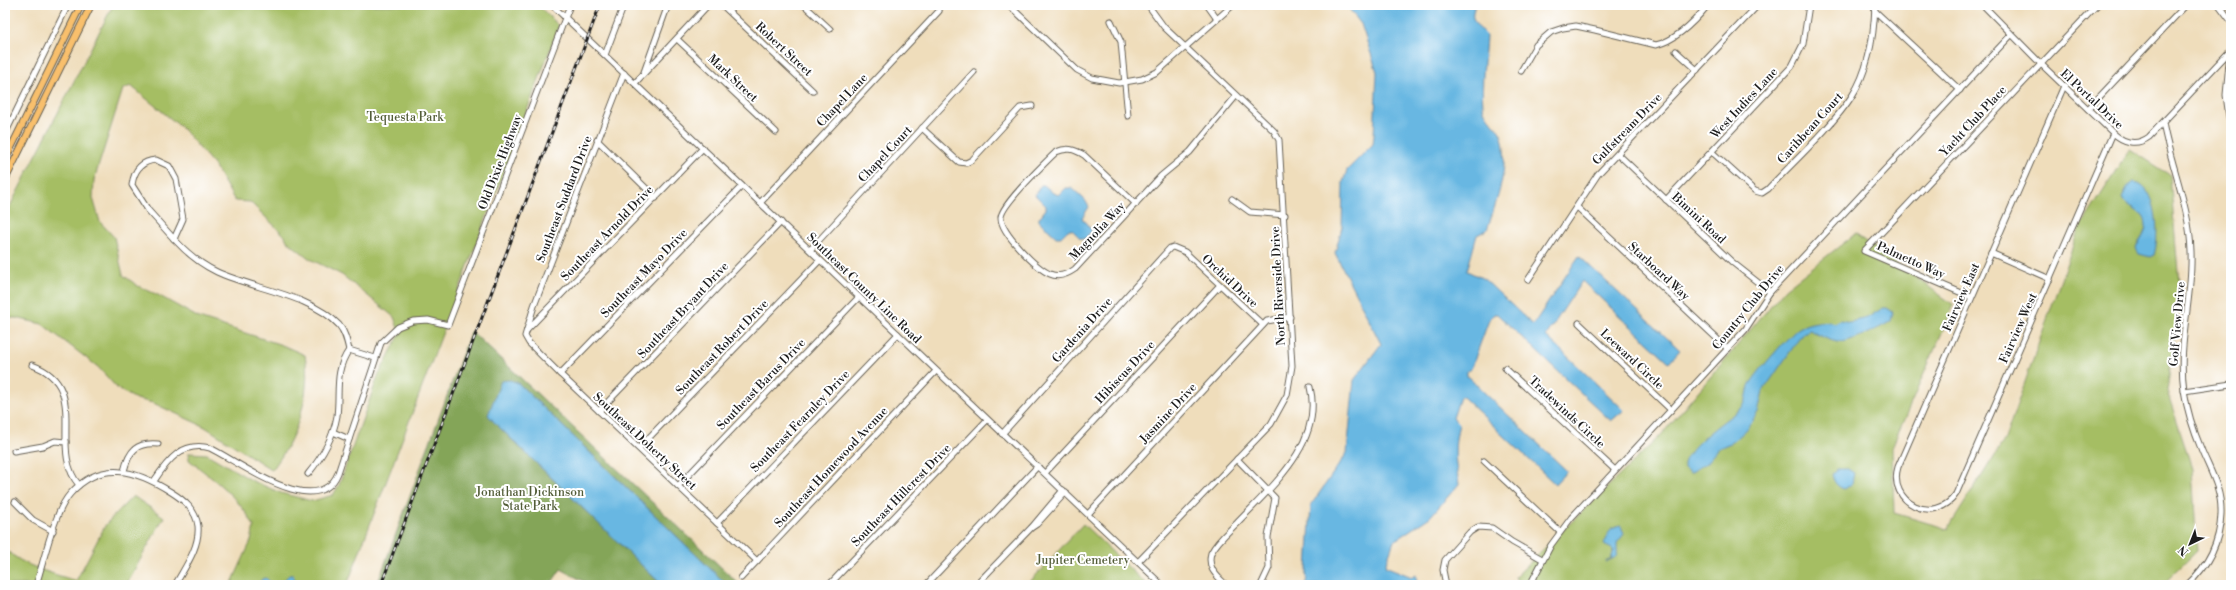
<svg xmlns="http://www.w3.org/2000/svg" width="2236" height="590" font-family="'Libre Bodoni',serif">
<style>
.green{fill:#a5be63;stroke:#606d40}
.forest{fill:#84a559;stroke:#50603a}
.water{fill:#67b7e2;stroke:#426a7f}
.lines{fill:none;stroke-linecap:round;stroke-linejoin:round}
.minor-casing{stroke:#666054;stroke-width:7}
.major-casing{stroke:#666054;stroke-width:8}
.minor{stroke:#fff;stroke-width:5}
.major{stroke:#f8bf6c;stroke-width:6}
.rail-casing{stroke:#1c1c1c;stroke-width:3}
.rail{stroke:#fff;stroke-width:1.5;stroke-dasharray:4.5;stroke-linecap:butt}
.labels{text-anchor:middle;stroke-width:4;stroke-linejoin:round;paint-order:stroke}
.street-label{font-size:12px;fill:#1c1c1c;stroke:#fff}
.park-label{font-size:12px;fill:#535d38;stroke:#fff}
</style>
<rect width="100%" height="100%" fill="#fff"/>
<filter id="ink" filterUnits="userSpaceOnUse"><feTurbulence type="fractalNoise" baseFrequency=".025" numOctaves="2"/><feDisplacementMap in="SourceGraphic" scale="8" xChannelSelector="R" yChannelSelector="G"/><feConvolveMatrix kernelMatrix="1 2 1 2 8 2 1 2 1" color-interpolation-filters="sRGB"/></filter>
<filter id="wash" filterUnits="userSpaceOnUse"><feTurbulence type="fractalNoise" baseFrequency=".012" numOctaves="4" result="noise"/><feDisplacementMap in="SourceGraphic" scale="16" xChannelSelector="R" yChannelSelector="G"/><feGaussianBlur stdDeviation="0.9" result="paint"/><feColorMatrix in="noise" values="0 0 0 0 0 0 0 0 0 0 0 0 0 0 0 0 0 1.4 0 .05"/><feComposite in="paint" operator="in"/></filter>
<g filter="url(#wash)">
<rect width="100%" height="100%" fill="#efddbb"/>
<g class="green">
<path d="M113,5H538L559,26L347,585H231L251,541L254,526C240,498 213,479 189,460V453L207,454L253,481L281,493L312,501L333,495L339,485L378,376L400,334L394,317L342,275L310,259L287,241L285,236L250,202L235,201L214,165L182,128L131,86L123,89L94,180L93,198L100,222L114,237L123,275L138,286L158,295L199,318L282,345L305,355C312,395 296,439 272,470L205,427L153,403L136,399L118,389L98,367L42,324L16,318H5V216Z"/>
<polygon points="2130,149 2170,175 2180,296 2167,391 2192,468 2197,551 2162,585 1520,585 1515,577 1662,434 1785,289 1855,234 1954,305 1892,447 1894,513 1948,529 2005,439 2078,231"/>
<path d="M133,496L164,517L126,585H5V549C24,567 52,573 76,581L106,524Z"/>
<polygon points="1083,524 1147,585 1027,585"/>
</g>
<polygon class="forest" points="471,331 740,585 721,585 724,582 518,383 488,414 494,422 662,585 590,585 561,569 550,585 377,585"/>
<g class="water">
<path d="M1346,5H1476C1468,18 1476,25 1486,35C1485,58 1481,83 1483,106C1484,117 1499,126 1502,137C1510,168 1496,202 1487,230L1477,235L1467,271L1484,279L1533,325L1579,256L1680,350L1669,362L1582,281L1546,336L1624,410L1611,421L1497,314H1494L1489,320L1471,369L1467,371V376L1567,471L1555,484L1463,397H1460L1453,418L1459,424C1453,447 1455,461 1459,484L1430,517L1394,541L1385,566L1412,577L1416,575L1417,585H1306L1311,505L1347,453L1354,380L1381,344L1335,253L1342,227L1343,182L1347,170L1373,144L1374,135L1377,72L1361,24Z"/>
<path d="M2134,182C2158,184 2160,238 2154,255L2150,257L2139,254L2136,249C2138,241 2145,235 2146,226C2146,209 2126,210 2122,198L2129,185Z"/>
<polygon points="1041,185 1044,185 1053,193 1059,195 1066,188 1072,188 1085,200 1089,207 1082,218 1092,231 1084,239 1080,238 1072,230 1068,230 1061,237 1056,237 1039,221 1039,218 1046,209 1046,206 1035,195"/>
<path d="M1883,308H1887L1893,312L1891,321C1883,327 1848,343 1839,342C1832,342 1815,334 1810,330L1803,333L1763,391L1758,412L1747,429L1733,442L1719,448L1705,464L1690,473L1684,468C1681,450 1726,420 1739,410C1749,403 1745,393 1751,383C1756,373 1791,333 1799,328C1809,322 1824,320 1835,323L1840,320L1850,322L1867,318Z"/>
<polygon points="510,380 518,383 724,582 721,585 662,585 494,422 488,415 501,381"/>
<path d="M1836,469H1848L1854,473L1852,483L1844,489C1837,487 1833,481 1832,474Z"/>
<path d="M1621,526L1624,534L1617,543C1617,557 1620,556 1605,562L1611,559L1614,550L1604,545C1605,535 1611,527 1621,526Z"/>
<polygon points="289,575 293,575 297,585 258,585 262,579 266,578 272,584 279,585"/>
</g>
</g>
<g filter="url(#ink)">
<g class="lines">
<defs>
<g id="minor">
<polyline points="552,5 1162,585"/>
<polyline points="722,5 813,91"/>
<polyline points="804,5 830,29"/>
<polyline points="1009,5 1077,70 1092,78 1119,83 1142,79 1157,72 1233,5"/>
<polyline points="1207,5 1217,19"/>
<path d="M1983,5L2041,64L2113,133C2124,143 2137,146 2149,137L2231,50"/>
<polyline points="2219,5 2231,21"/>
<polyline points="1875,11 1960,90"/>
<polyline points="1111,21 1121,42 1128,116"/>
<polyline points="677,39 776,132"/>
<polyline points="1676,51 1697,70"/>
<polyline points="2230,52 2226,95 2231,132"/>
<polyline points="605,55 624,5"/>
<path d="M1521,71L1536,45L1551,32L1563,28L1576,26L1595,30L1656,45C1677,40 1695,21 1708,5"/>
<polyline points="644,72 668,5"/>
<polyline points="624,73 534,306 525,336 529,343 560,374 757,561"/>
<polyline points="635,83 708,5"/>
<path d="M2064,86L1898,467C1887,503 1935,526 1956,494L2113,133"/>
<polyline points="2088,109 2186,5"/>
<path d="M2163,123C2171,167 2190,207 2191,252C2193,299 2177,343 2184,390C2187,411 2194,432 2202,451C2211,472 2222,490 2221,514C2220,542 2208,566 2187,585"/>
<polyline points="922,128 959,162 966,163 972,160 1020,108 1032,106"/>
<polyline points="5,134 68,5"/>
<polyline points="597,140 656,198"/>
<path d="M1712,152L1755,191L1762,193L1768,189C1794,161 1831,128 1852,96C1868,71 1874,35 1875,5"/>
<polyline points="1618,154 1732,262 1770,292"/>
<path d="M156,160L169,166L176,179L183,219L174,239L148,210L132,185C134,170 141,161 156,160Z"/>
<polyline points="1232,199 1250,212 1285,215"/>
<polyline points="1666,200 1792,66 1803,44 1809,5"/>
<polyline points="760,203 939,11"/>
<path d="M1136,204L1084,155C1074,149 1067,147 1056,152C1045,163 1002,204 1001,217C1000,232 1036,268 1050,274C1059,278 1068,274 1075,269L1161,176L1190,152L1236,96"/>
<polyline points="1577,207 1728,349"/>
<path d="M174,239C186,252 200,264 217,272C254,289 311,295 339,325C345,332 347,341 349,350"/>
<polyline points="810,250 974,72"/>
<polyline points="1991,253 2050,279"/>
<polyline points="1528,280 1598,174 1758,5"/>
<polyline points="1971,297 1864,251 2097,5"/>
<polyline points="1579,323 1671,410"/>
<polyline points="527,330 703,148"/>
<polyline points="349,350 375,358"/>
<path d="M32,365C92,386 47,448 79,485"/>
<polyline points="1505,368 1615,470"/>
<polyline points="560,374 742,186"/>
<polyline points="2184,391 2231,384"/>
<polyline points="599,411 781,222"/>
<polyline points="333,432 349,439"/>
<polyline points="1002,434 1170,248 1173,247 1185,252 1263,325"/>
<polyline points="639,448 820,260"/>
<polyline points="14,451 43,446 55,441 66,442"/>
<polyline points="1237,459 1275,498 1268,537 1269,568 1261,585"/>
<polyline points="1484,461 1560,532"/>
<path d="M124,471C129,451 136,442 158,444"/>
<polyline points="1045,473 1220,285"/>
<path d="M308,474C322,457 333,439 337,416C340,392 334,371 349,350"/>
<path d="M154,481C168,460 182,441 210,448C239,462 318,522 338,473L381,343L398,327L413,321L428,320L448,325L570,5"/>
<polyline points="678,486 859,297"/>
<polyline points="15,502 33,520 53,531"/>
<polyline points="1088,514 1267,321 1290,317"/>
<polyline points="717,523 898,334"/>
<polyline points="1032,527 1063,490"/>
<polyline points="1138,562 1271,424 1287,395 1292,366 1279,140 1274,131 1164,27 1148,5"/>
<polyline points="741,578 936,371"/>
<path d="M36,585C44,561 54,512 70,494C101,459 136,470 171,492C184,500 196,510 198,526C200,547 185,567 175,585"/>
<polyline points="829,585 987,420"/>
<polyline points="926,585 1038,466"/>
<polyline points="976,585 1031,528 1037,524 1066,492"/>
<path d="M1226,585C1216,575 1207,568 1211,553C1217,541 1228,532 1237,523C1271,487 1324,443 1310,387"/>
<polyline points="1446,585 1443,570 1445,560 1470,532 1478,527 1492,528 1512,542 1542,559"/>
<polyline points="1530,585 1551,545 1571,518 1745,330 1770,292 2011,35"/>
</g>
<g id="major">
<polyline points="5,160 81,5"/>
<polyline points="5,180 91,5"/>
</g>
</defs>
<use href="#minor" class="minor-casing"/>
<use href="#major" class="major-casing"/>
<use href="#minor" class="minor"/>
<use href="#major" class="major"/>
<defs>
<polyline id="rail" points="381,585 600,5"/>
</defs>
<use href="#rail" class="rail-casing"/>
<use href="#rail" class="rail"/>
</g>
</g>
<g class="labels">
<g class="street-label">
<text transform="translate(784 49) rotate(43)" y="4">Robert Street</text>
<text transform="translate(733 78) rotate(43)" y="4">Mark Street</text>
<text transform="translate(2092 99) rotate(43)" y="4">El Portal Drive</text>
<text transform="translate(842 100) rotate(-47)" y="4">Chapel Lane</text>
<text transform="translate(1744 103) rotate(-47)" y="4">West Indies Lane</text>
<text transform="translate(1973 121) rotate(-47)" y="4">Yacht Club Place</text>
<text transform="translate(1810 128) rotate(-48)" y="4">Caribbean Court</text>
<text transform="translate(1627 129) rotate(-46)" y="4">Gulfstream Drive</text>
<text transform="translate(885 154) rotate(-47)" y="4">Chapel Court</text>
<text transform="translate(500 162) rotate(-69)" y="4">Old Dixie Highway</text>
<text transform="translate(564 199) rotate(-69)" y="4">Southeast Suddard Drive</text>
<text transform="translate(1699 218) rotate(43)" y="4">Bimini Road</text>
<text transform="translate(1097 231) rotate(-47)" y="4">Magnolia Way</text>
<text transform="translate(607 233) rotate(-46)" y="4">Southeast Arnold Drive</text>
<text transform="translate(1911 260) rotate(24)" y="4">Palmetto Way</text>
<text transform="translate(1659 271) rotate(43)" y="4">Starboard Way</text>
<text transform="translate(644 273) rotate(-46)" y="4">Southeast Mayo Drive</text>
<text transform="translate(1230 281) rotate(43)" y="4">Orchid Drive</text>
<text transform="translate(1278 286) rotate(-93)" y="4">North Riverside Drive</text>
<text transform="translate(864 288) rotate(44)" y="4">Southeast County Line Road</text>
<text transform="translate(1961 297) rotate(-66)" y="4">Fairview East</text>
<text transform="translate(1748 307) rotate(-51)" y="4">Country Club Drive</text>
<text transform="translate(683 310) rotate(-47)" y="4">Southeast Bryant Drive</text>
<text transform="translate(2177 324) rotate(-85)" y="4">Golf View Drive</text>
<text transform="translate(2018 328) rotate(-66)" y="4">Fairview West</text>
<text transform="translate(1082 330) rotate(-48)" y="4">Gardenia Drive</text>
<text transform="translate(722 347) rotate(-46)" y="4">Southeast Robert Drive</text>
<text transform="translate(1632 359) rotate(43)" y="4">Leeward Circle</text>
<text transform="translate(1125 372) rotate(-47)" y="4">Hibiscus Drive</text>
<text transform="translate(761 384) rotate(-46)" y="4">Southeast Barus Drive</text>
<text transform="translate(1567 412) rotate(43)" y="4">Tradewinds Circle</text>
<text transform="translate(1168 413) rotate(-47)" y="4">Jasmine Drive</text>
<text transform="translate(800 421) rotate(-46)" y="4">Southeast Fearnley Drive</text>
<text transform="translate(645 441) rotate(43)" y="4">Southeast Doherty Street</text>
<text transform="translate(831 467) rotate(-47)" y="4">Southeast Homewood Avenue</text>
<text transform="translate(901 495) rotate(-46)" y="4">Southeast Hillcrest Drive</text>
</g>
<g class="park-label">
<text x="405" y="121">Tequesta Park</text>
<text x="530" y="496">Jonathan Dickinson<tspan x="530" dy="14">State Park</tspan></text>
<text x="1083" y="564">Jupiter Cemetery</text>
</g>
</g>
<rect width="2236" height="590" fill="none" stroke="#fff" stroke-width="20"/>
<g transform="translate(2190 544) rotate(223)" stroke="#ffffff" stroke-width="3" paint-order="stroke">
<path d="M0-3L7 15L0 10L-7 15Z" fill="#1c1c1c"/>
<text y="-6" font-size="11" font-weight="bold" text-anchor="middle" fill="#1c1c1c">N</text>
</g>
</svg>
